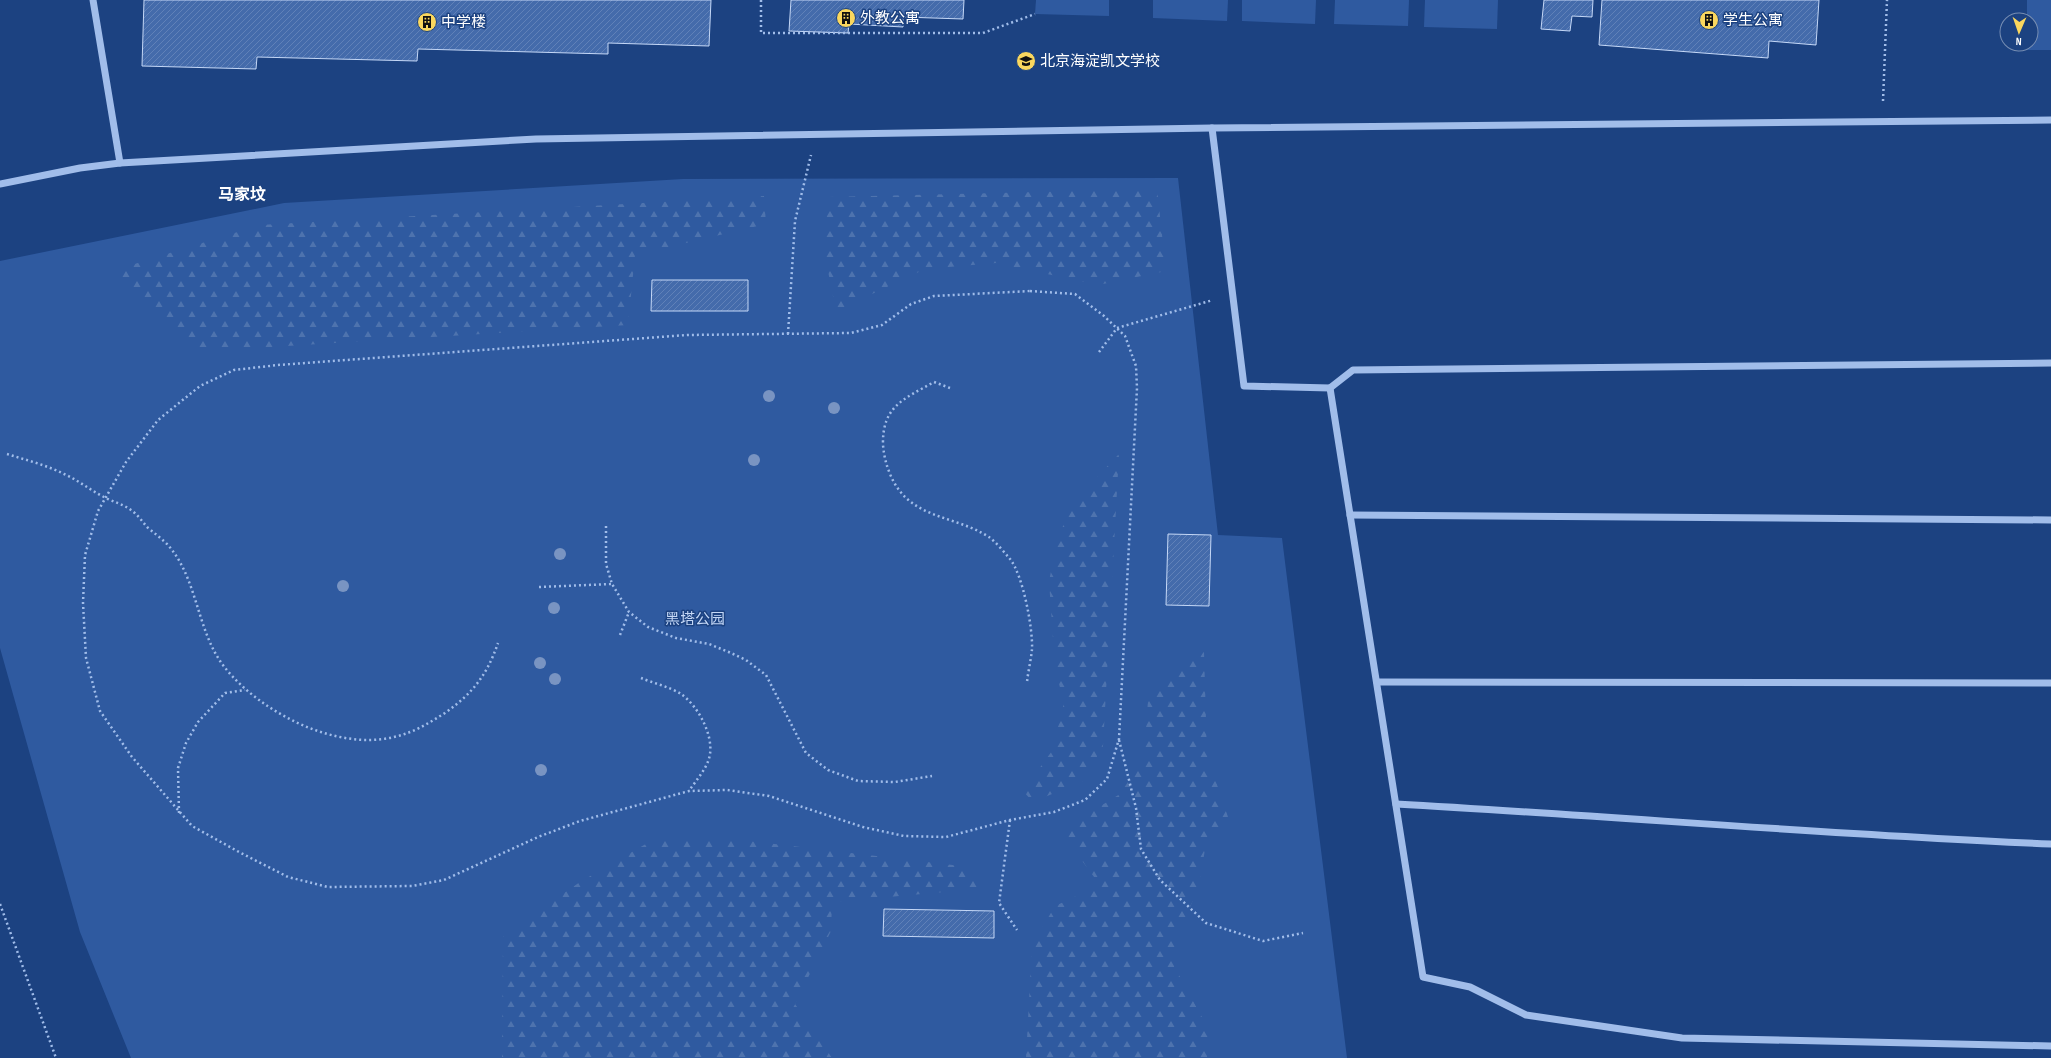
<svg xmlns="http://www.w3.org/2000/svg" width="2051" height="1058" font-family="'Sofia Sans Condensed','Noto Sans SC',sans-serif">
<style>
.green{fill:#2f5aa0}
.forest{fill:url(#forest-firs)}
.building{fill:url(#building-hatch);stroke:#c5d8f7}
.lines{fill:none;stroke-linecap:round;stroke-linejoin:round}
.path{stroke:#a1bdea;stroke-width:2.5;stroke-dasharray:2 3;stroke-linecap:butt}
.minor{stroke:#a1bdea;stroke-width:7}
.tree{fill:#7994c2}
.labels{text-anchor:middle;stroke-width:3;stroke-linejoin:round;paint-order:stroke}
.poi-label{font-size:15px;fill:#fff;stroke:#1c4281;text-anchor:start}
.park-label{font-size:15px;fill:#c5d8f7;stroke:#1c4281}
.neighbourhood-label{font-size:16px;font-weight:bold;fill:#fff;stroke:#1c4281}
</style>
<defs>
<pattern id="forest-firs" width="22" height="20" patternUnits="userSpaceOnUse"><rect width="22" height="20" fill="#2f5aa0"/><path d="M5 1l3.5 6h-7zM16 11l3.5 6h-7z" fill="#4e73ae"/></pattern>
<pattern id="building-hatch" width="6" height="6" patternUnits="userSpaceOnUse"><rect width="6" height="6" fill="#446bab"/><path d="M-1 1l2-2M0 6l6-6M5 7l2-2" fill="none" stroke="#6081b8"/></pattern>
</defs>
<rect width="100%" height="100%" fill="#1c4281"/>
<g class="green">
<polygon points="1036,0 1109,0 1109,16 1035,14"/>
<polygon points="1153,0 1228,0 1227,21 1153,18"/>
<polygon points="1242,0 1316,0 1315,24 1242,21"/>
<polygon points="1335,0 1409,0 1408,26 1334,24"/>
<polygon points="1425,0 1498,0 1497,29 1424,27"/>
<polygon points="2027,0 2051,0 2051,50 2027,50 2027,44 2031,44 2031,20 2027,20"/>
<polygon points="1178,178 1218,535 1282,538 1347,1058 131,1058 80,932 0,648 0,261 284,203 683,179"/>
</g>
<g class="forest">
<polygon points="1157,189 1166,271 1098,285 996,263 925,269 836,311 823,246 829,197"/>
<polygon points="764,196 766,224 635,255 628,325 203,351 112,271 260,225"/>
<polygon points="1119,454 1103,746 1083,781 1033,802 1023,791 1052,751 1064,703 1055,668 1049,581 1059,534 1078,497"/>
<polygon points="1204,652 1207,755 1229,820 1207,837 1199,886 1176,940 1174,966 1209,1030 1207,1058 1026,1058 1032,945 1055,906 1100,885 1060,831 1120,794 1144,758 1148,700 1170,677"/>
<polygon points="724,838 978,868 978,889 832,902 831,931 795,1004 832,1058 502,1058 503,935 580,882 651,841"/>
</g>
<g class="building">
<polygon points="144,0 711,0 709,46 608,43 608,54 418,49 417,61 257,57 256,69 142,66"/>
<polygon points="791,0 964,0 963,19 903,17 903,27 849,24 848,33 789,31"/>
<polygon points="1544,0 1593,0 1592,17 1572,16 1570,31 1541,29"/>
<polygon points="1602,0 1819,0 1816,45 1769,41 1768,58 1599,45"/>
<polygon points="652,280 748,280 748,311 651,311"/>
<polygon points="1168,534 1211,535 1209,606 1166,605"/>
<polygon points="884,909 994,911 994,938 883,936"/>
</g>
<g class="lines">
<g class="path">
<polyline points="761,0 761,33 983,33 1035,14"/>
<polyline points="1883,101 1887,0"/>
<polygon points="1030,291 1075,294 1104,316 1125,336 1136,366 1137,388 1119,739 1107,779 1085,800 1054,812 1010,820 946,837 904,836 863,827 769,796 727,790 689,791 580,821 538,837 444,880 412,886 328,887 288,877 239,852 192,826 132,757 100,711 86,658 83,603 85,555 98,511 126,462 158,420 200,386 234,370 278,365 687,335 851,333 882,325 911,304 934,296"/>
<polyline points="788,334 795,221 811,155"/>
<polyline points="1099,352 1117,328 1213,300"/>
<path d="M950,388L934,382C904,399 882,406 883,445C884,456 886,464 890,474C909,520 953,514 989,537C996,542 1004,552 1010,559C1023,575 1033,629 1032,649C1031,660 1028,672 1027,682"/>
<path d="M7,454C26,460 46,465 64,474C78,480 90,490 104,497C113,502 123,504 131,510C137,514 142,521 147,527C154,533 161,538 167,544C199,579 196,633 226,669C262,713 336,751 394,737C413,733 429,723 445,713C473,693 487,675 498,643"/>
<polyline points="606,526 606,564 612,584 629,612 648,627 676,638 709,644 731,653 746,660 766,675 806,753 828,770 858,781 895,782 932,776"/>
<polyline points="539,587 612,584"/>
<polyline points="620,635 629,612"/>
<path d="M641,678C653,683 670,687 681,694C697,705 713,733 710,754C708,768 696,780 689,791"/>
<polyline points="1119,740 1136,808 1141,849 1160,880 1206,923 1263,941 1303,933"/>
<polyline points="179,813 178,768 186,743 198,722 225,693 245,690"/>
<polyline points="1010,820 999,903 1017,930"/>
<polyline points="0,904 56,1058"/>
</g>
<g class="minor">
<polyline points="93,0 120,163"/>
<polyline points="1212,128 1244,386 1330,388 1353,370 2051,363"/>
<polyline points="0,184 80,168 120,163 536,139 1212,128 2051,120"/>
<polyline points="1330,388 1423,977 1470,987 1526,1015 1682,1038 2051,1046"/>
<polyline points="1350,515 2051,520"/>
<polyline points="1377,682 2051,683"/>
<path d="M1396,804C1614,816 1832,835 2051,844"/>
</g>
</g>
<g class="tree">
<circle cx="769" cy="396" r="6"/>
<circle cx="834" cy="408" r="6"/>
<circle cx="754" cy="460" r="6"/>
<circle cx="560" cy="554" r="6"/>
<circle cx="343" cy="586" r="6"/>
<circle cx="554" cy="608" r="6"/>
<circle cx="540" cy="663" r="6"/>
<circle cx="555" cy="679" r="6"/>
<circle cx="541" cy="770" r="6"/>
</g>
<defs>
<symbol id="building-disc" viewBox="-11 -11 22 22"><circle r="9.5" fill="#fad75e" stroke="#1c4281"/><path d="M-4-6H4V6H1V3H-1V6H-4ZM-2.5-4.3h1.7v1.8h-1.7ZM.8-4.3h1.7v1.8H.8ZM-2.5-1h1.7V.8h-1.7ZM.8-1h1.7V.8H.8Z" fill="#111"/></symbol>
<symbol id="school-disc" viewBox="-11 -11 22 22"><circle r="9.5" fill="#fad75e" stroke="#1c4281"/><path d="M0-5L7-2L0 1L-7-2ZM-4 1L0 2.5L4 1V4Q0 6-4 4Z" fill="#111"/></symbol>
</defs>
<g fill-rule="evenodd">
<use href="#building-disc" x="835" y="7" width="22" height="22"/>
<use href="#building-disc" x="1698" y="9" width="22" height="22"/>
<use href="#building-disc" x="416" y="11" width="22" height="22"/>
<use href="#school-disc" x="1015" y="50" width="22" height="22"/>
</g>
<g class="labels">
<g class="poi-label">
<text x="860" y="23">外教公寓</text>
<text x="1723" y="25">学生公寓</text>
<text x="441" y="27">中学楼</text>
<text x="1040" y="66">北京海淀凯文学校</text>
</g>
<g class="park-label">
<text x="695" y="624">黑塔公园</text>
</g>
<g class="neighbourhood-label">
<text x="242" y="200">马家坟</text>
</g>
</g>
<g transform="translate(2019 32) rotate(182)"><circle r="19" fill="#1c4281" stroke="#778eb3"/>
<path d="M0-3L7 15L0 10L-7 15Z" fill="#fad75e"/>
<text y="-6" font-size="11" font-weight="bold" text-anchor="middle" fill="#ffffff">N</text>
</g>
</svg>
